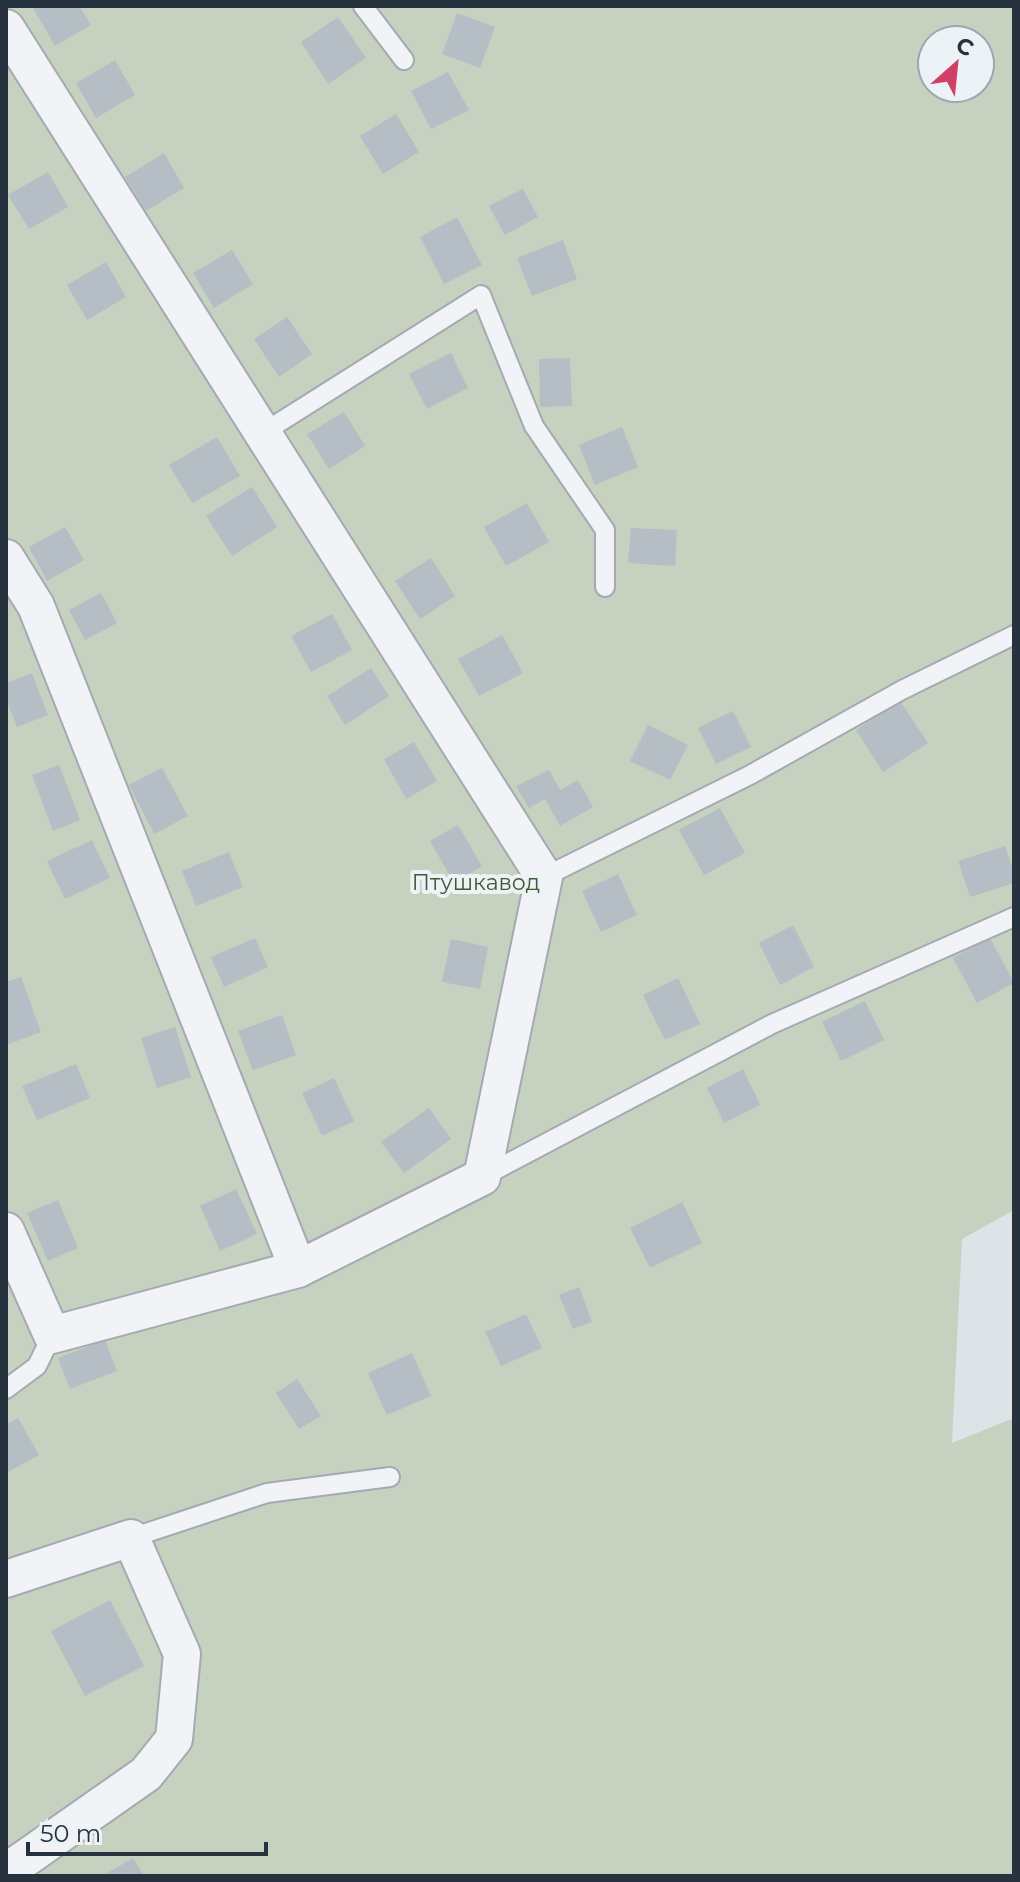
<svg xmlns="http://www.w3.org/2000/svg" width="1020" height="1882" font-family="Montserrat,sans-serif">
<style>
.green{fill:#c6d2bf;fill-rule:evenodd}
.building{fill:#b5bdc5}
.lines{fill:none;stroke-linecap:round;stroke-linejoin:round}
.service-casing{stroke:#a3aab2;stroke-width:22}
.minor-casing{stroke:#a3aab2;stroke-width:40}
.service{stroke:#f1f3f6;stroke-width:18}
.minor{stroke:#f1f3f6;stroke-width:36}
.labels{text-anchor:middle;stroke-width:8;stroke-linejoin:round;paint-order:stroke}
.park-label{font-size:22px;fill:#405b34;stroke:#edf2f6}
</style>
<rect width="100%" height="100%" fill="#dee3e8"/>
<path class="green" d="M6,6H1014V1210L962,1239L952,1443L1014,1418V1876H6ZM932,40H980V88H932Z"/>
<g class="building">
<polygon points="32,6 79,6 91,25 55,46"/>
<polygon points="457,13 495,27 480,68 442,54"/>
<polygon points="338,17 366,58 328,84 301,42"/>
<polygon points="115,60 135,95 96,118 76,83"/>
<polygon points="448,72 469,110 431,129 411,91"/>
<polygon points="396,114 419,152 383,174 360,136"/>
<polygon points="164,153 184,188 146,211 125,177"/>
<polygon points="48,172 68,207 29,229 8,195"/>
<polygon points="523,189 538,217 505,235 489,206"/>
<polygon points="457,217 482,265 444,284 420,237"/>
<polygon points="563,240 577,279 532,296 517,258"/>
<polygon points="232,250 253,284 214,308 193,273"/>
<polygon points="106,262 126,297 87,320 67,285"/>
<polygon points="287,317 312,354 279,377 254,339"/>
<polygon points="451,353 468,388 427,409 409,374"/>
<polygon points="570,358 572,406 540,407 539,359"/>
<polygon points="344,412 365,446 329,469 307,434"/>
<polygon points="622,427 638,467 595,485 579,445"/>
<polygon points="217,437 240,476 192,503 169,465"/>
<polygon points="252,487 277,527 232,556 206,516"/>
<polygon points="527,503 549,542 506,566 484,527"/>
<polygon points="65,527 84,560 47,581 29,547"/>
<polygon points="631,528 677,530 675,566 628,563"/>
<polygon points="431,558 455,596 420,619 395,581"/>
<polygon points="101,593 117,623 85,640 69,610"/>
<polygon points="332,614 352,650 311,672 291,636"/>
<polygon points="502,635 523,673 479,696 458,659"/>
<polygon points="371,668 389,696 345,725 327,696"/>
<polygon points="32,673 48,715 17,727 6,699 6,683"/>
<polygon points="900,701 928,743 883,772 856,730"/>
<polygon points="733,711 751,747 716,764 698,728"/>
<polygon points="648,725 688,745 670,780 630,761"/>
<polygon points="414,742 437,781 406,799 384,759"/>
<polygon points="59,765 80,820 53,831 32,775"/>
<polygon points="162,768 188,816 154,834 129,785"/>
<polygon points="549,770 560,790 578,780 593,807 560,826 545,799 529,808 516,786"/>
<polygon points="720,808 745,853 704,875 679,830"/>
<polygon points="458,825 482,866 454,883 430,841"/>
<polygon points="92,840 110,878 65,899 47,861"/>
<polygon points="1005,846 1014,873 1014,883 970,897 958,861"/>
<polygon points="229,852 243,887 196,906 182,871"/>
<polygon points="618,874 637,915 601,932 582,891"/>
<polygon points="793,925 814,967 780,985 759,943"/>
<polygon points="255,938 268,967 224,987 211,957"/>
<polygon points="990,938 1014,983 977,1003 953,958"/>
<polygon points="451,939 488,947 480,989 442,982"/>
<polygon points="21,977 41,1032 6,1045 6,982"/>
<polygon points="678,978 700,1024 665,1040 643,995"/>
<polygon points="865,1001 884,1040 841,1061 822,1022"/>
<polygon points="282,1015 296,1055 253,1070 238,1031"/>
<polygon points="175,1027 191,1077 157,1088 141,1038"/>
<polygon points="76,1064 90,1098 37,1120 22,1086"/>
<polygon points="743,1069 760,1105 724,1123 707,1088"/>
<polygon points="334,1078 354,1121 322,1136 302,1093"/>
<polygon points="429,1108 451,1139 404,1173 381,1142"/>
<polygon points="236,1189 257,1234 220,1251 200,1206"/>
<polygon points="58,1200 78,1248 48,1261 27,1213"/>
<polygon points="682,1202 702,1243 650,1268 630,1228"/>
<polygon points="579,1287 592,1322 573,1329 559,1295"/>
<polygon points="526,1314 542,1348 501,1366 485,1332"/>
<polygon points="105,1340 117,1371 70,1389 58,1358"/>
<polygon points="412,1353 431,1396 387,1415 368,1373"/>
<polygon points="297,1379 321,1416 299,1429 276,1393"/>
<polygon points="18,1418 39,1455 6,1473 6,1425"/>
<polygon points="110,1600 144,1666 85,1696 51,1631"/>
<polygon points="133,1858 144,1876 102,1876"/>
</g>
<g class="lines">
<defs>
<g id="service">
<polyline points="363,6 404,60"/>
<polyline points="261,434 481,295 534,426 605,530 605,587"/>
<polyline points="544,877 750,775 902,690 1014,635"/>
<polyline points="482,1177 772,1024 1014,917"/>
<polyline points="6,1389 37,1366 52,1335"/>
<polyline points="131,1538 267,1493 390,1477"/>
</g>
<g id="minor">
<polyline points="6,28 544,877 482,1177 298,1269 52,1335 6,1231"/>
<polyline points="6,558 36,606 298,1269"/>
<polyline points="6,1579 131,1538 182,1654 174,1739 146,1774 6,1872"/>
</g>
</defs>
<use href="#service" class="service-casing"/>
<use href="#minor" class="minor-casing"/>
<use href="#service" class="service"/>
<use href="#minor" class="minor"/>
</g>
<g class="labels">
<g class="park-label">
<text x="476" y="890">Птушкавод</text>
</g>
</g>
<rect width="1020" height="1882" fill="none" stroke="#27323f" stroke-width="16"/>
<g transform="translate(956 64) rotate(27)"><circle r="38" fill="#edf2f6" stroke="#9ea5ad" stroke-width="2"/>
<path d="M0-6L14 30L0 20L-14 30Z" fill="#d04066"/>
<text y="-12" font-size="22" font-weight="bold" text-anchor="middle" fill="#27323f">С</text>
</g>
<path d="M28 1842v12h238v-12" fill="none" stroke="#27323f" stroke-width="4"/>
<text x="40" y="1842" font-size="24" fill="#27323f" stroke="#edf2f6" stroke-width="6" paint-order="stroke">50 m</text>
</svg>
